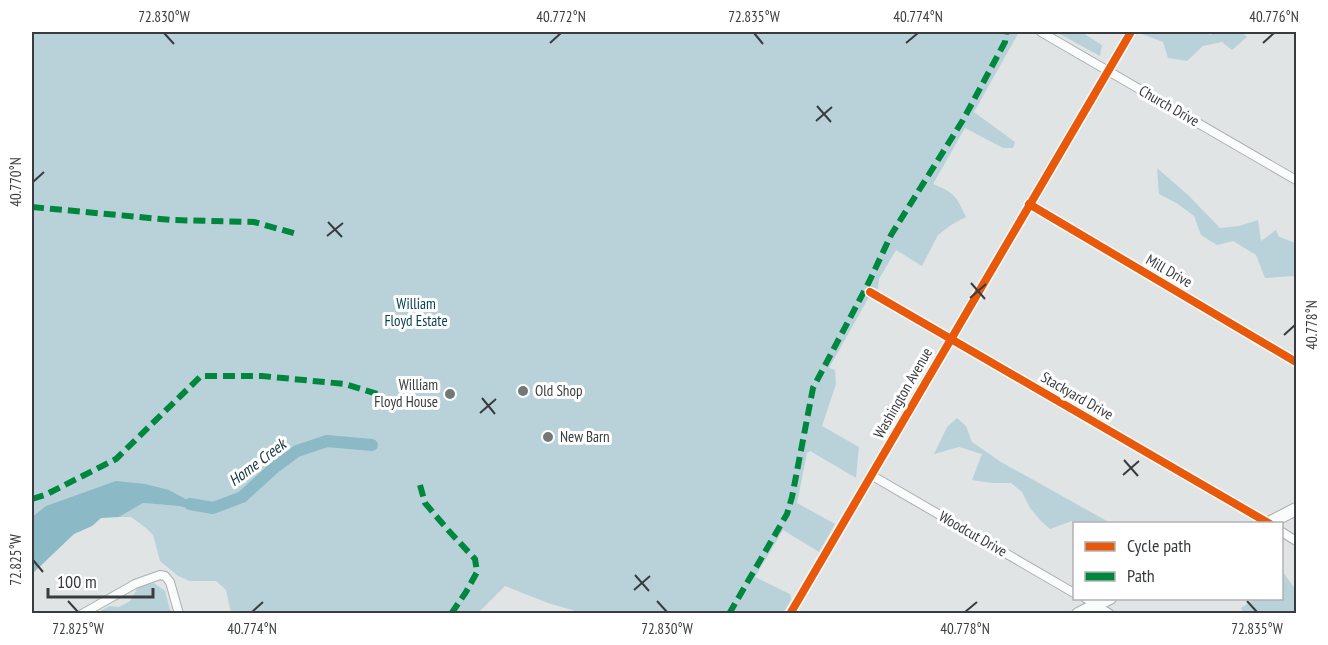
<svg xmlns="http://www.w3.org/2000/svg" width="1328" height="645" font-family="'PT Sans Narrow',sans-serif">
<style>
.green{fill:#b9d2da}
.water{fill:#8bb9c6}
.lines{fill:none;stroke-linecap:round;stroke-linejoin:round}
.river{stroke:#8bb9c6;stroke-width:12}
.street-casing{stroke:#abafb0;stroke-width:10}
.secondary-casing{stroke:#abafb0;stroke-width:14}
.street{stroke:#fafbfb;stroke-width:8}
.secondary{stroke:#fafbfb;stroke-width:12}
.quiet{stroke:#00873e;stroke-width:6;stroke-dasharray:12 6;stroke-linecap:butt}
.cycleway-casing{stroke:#fff;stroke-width:11}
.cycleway{stroke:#e8590c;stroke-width:8}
.ticks{fill:none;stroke:#393c3e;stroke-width:2}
.poi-dot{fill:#737778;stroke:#fff;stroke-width:2}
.labels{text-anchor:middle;stroke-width:6;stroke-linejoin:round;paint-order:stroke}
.street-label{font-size:15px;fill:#393c3e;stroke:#fff}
.park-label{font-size:15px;fill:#074351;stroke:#fff}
.poi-label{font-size:15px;fill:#393c3e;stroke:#fff;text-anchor:start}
.water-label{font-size:16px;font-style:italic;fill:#16363f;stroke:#fff}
.neatline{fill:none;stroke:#393c3e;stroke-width:2}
.ticks-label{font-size:15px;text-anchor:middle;fill:#393c3e}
</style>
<rect width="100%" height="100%" fill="#e0e4e5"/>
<g class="green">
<path d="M32,32H1019L974,112L1015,142L1013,148H1003L965,128L933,184C954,192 957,197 966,217L951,225L938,235L922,266L896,250L879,279L878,289L874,288L829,368L835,370L836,384L822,426L859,447L856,478L810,451L807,453L797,503L835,524L819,552L783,530L755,577L790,594L791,600L783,613H582L548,603L505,586L478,613H231L226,590L216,581H190L178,576L160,561L153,535L146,528L131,517H119L143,503L178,506L192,509L202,506L183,498L135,494L32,523Z"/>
<polygon points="1056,32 1081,32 1102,45 1100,56"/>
<polygon points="1143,32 1202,32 1211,35 1213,32 1242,32 1247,37 1232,50 1222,42 1203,46 1187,61 1168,58 1163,42 1142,34"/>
<polygon points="1157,168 1188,195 1220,228 1239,226 1258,220 1261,241 1276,230 1279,237 1296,243 1296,277 1292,276 1265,278 1256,255 1233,241 1217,245 1201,235 1194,216 1178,204 1159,194"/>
<polygon points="957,418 966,426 972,442 1001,462 1107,521 1107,523 1075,523 1072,521 1050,529 1040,520 1030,508 1022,492 1011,483 992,483 972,480 982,454 959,447 934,454 947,427"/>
<polygon points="1282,571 1296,590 1296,613 1243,613 1241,608 1254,599 1282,598"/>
<polygon points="154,583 165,591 171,613 97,613 109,606 119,607 130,601 138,587"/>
</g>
<polygon class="water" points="116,481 145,484 169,490 191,502 204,506 192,509 178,506 143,503 119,517 101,518 92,526 74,534 32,574 32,517 46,506"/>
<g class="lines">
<polyline class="river" points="190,504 213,508 242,497 274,468 297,451 327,441 372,445"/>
<defs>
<g id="street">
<polyline points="1041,32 1296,180"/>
<polyline points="1029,204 1296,362"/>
<polyline points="870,292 1270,524"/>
<polyline points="871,475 1074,593"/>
<polyline points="1282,532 1296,541"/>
<polyline points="1085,598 1110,614"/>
<polyline points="82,614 135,584 160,575 165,576 170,582 179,614"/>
<polyline points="790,614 1131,32"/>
</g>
<g id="secondary">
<polyline points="1267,524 1296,509"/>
<polyline points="1078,614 1110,598"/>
</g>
</defs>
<use href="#street" class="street-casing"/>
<use href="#secondary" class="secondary-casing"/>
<use href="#street" class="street"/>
<use href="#secondary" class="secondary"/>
<g class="quiet">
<polyline points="32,207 171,220 254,222 297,234"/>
<polyline points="420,485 425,503 448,530 475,559 477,572 466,592 451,614"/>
<polyline points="32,499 45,495 116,459 201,376 262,376 345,384 384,396"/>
<polyline points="729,614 787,514 792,497 813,388 869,282 891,235 963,120 1005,42 1006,32"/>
</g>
<defs>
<g id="cycleway">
<polyline points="1029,204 1296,362"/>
<polyline points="870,292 1270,524"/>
<polyline points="790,614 1131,32"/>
</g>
</defs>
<use href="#cycleway" class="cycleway-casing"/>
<use href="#cycleway" class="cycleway"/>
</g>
<path class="ticks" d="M164,33L174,44M754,33L763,44M550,43L561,33M906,43L918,33M1263,43L1274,33M817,106L831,122M816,121L832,107M33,182L44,172M328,222L342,237M327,236L343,223M971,283L985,299M970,298L986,284M1284,335L1295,325M482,398L495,414M480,413L496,399M1124,460L1138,476M1123,475L1139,461M33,560L43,572M635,575L649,591M634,590L650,576M68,601L78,612M657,601L667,612M1247,601L1257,612M252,612L263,602M965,612L977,602"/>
<g class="poi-dot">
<circle cx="523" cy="391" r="6"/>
<circle cx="450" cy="394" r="6"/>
<circle cx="548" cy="437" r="6"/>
</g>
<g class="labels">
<g class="street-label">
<text transform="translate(1169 106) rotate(30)" y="5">Church Drive</text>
<text transform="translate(1169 271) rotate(30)" y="5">Mill Drive</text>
<text transform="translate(903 393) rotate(-60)" y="5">Washington Avenue</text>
<text transform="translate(1077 396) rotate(30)" y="5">Stackyard Drive</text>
<text transform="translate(973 534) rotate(30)" y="5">Woodcut Drive</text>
</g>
<g class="park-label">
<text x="416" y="309">William<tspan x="416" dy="17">Floyd Estate</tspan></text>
</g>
<g class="poi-label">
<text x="438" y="390" text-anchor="end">William<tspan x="438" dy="17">Floyd House</tspan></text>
<text x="535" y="396">Old Shop</text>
<text x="560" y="442">New Barn</text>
</g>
<g class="water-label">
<text transform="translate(257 462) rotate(-37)" y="6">Home Creek</text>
</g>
</g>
<rect width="1328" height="645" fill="none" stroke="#ffffff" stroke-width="66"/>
<rect x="1073" y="522" width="210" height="78" fill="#ffffff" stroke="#b0b1b2" stroke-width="1.5"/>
<rect x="1085" y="542" width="30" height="9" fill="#e8590c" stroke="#b0b1b2" stroke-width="1.5"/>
<text x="1127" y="552" font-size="18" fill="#393c3e">Cycle path</text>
<rect x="1085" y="572" width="30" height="9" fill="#00873e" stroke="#b0b1b2" stroke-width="1.5"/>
<text x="1127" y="582" font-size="18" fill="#393c3e">Path</text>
<path d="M48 588v9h105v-9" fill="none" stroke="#393c3e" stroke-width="3"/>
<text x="57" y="588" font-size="18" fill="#393c3e" stroke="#ffffff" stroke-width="4.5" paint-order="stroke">100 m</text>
<rect x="33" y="33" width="1262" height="579" class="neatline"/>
<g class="ticks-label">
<text x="164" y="22">72.830°W</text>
<text x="561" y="22">40.772°N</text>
<text x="754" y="22">72.835°W</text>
<text x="918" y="22">40.774°N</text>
<text x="1274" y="22">40.776°N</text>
<text transform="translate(16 182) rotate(-90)" y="5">40.770°N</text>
<text transform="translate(1312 325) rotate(-90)" y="5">40.778°N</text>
<text transform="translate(16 560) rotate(-90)" y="5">72.825°W</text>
<text x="78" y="634">72.825°W</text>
<text x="252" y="634">40.774°N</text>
<text x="667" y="634">72.830°W</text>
<text x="965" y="634">40.778°N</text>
<text x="1257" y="634">72.835°W</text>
</g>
</svg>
